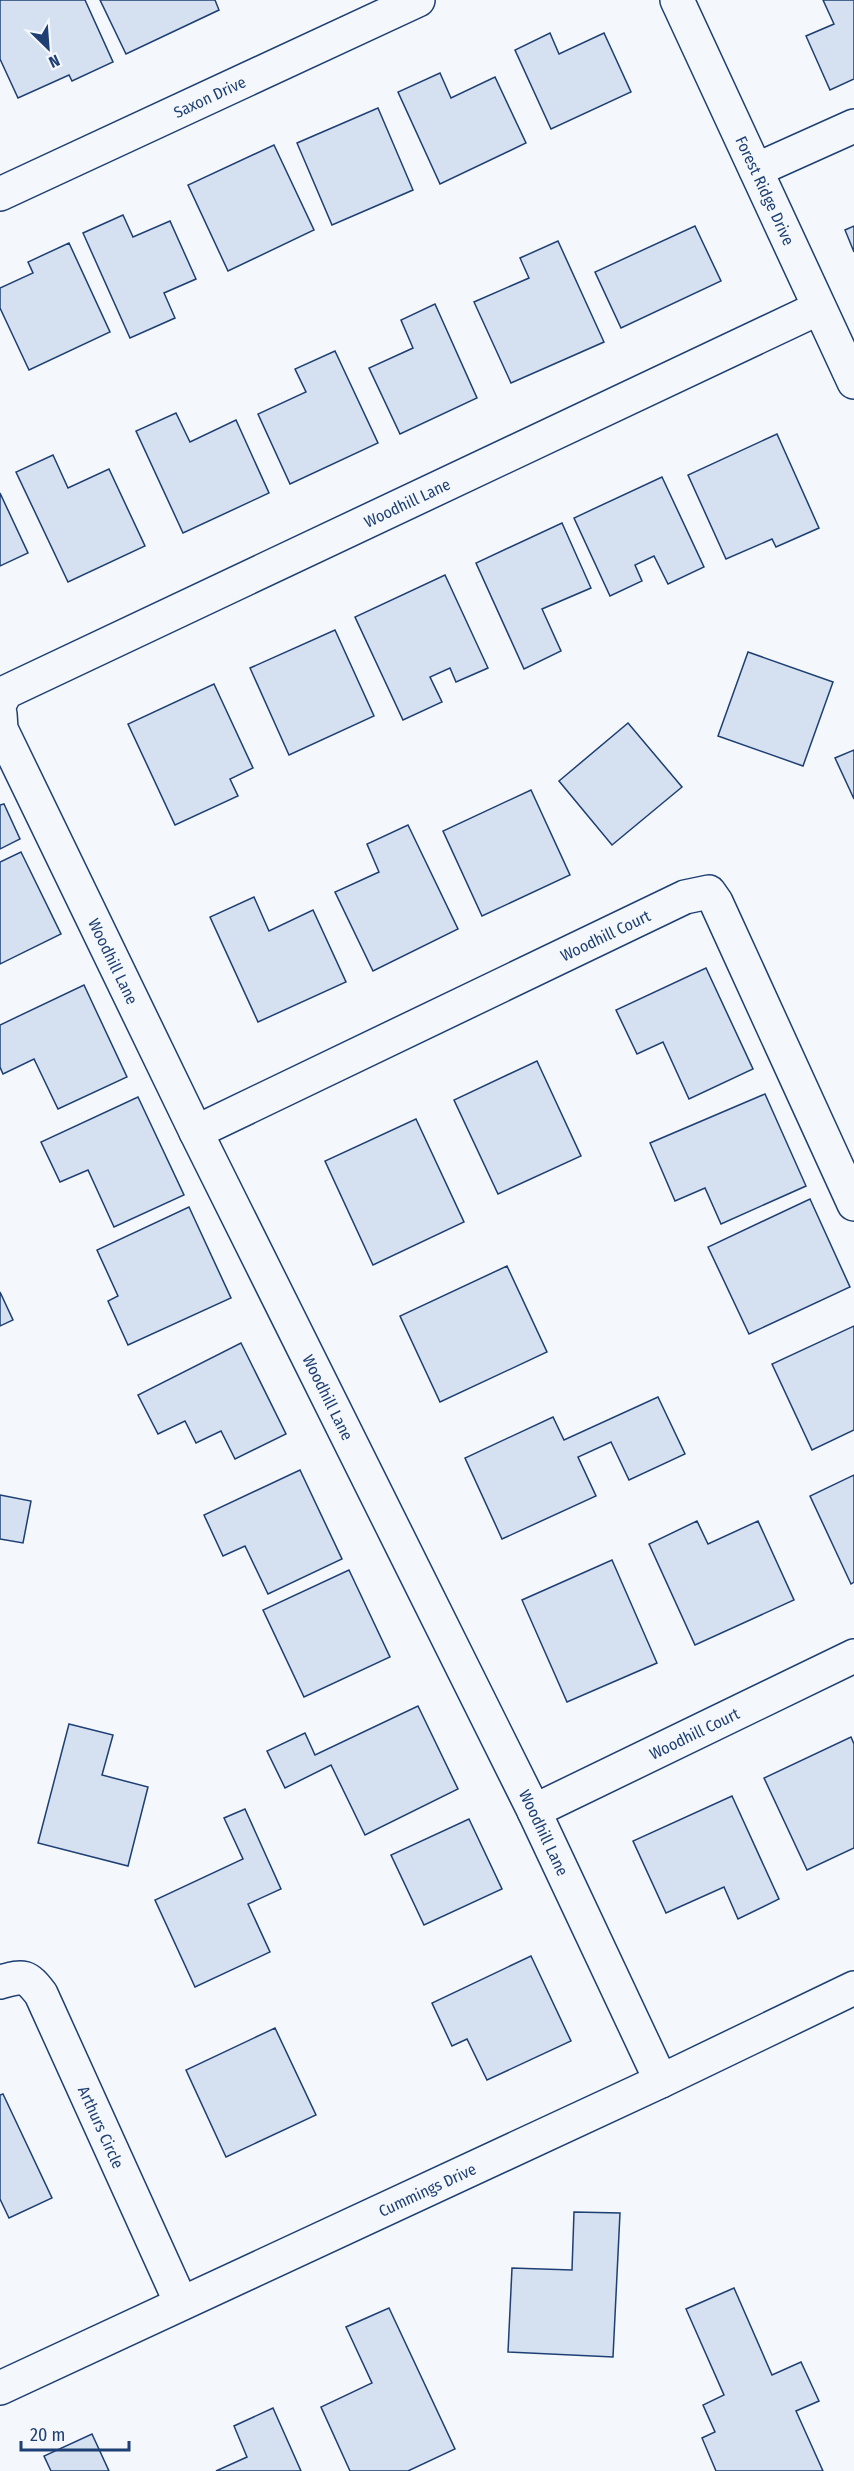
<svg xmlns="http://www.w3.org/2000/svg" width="854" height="2471" font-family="'Fira Sans Condensed',sans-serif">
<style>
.building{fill:#d5e0f0;stroke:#1d3f73;stroke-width:1.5}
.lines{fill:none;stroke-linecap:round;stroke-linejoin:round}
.minor-casing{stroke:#1d3f73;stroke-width:36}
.major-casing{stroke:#1d3f73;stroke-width:36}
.minor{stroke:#f4f7fb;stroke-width:33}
.major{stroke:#f4f7fb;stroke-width:33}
.labels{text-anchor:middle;stroke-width:4.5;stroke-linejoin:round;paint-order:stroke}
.street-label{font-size:16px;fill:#1d3f73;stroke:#f4f7fb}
</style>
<rect width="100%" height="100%" fill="#f4f7fb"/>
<g class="building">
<polygon points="0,0 85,0 113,62 72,81 69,75 18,98 0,59"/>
<polygon points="100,0 215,0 219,10 126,54"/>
<polygon points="823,0 854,0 854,79 830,90 806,36 834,24"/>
<polygon points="550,33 559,54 604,33 631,92 551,129 515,50"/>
<polygon points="440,73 451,98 495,77 526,143 440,184 398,92"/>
<polygon points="378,108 413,190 332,225 297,143"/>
<polygon points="274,145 314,230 228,271 188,185"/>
<polygon points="123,215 133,237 170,221 196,279 164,293 175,318 130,338 83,233"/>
<polygon points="695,226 721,281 621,328 595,272"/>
<polygon points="854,226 854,252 845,230"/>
<polygon points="558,241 604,342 511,383 474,302 529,278 520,258"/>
<polygon points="69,243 110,332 29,370 0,308 0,288 33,273 28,262"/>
<polygon points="435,304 477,398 400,434 369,368 413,348 401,320"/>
<polygon points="335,351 378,443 290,484 258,414 306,392 295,369"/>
<polygon points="176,413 190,442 236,420 269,493 183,533 136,431"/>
<polygon points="777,434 819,528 776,547 772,539 726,559 688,475"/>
<polygon points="53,455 68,488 109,469 145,546 68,582 16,472"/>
<polygon points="662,477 704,567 668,584 654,556 635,565 642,581 610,596 574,518"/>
<polygon points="0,493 28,553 0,566"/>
<polygon points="562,523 591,588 542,609 561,651 524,669 476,563"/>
<polygon points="445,575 488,668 456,682 450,668 430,677 442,702 403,720 355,617"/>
<polygon points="335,630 374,716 289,755 250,668"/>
<polygon points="748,652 833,682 803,766 718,736"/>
<polygon points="214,684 253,768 230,779 238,796 175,825 128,724"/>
<polygon points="628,723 682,787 612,845 559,781"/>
<polygon points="854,750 854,799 835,758"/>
<polygon points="531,790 570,875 482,916 443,831"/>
<polygon points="4,804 20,839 0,849 0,805"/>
<polygon points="408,825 458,929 373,971 335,892 379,872 367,844"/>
<polygon points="21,852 61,934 0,964 0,862"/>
<polygon points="254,897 269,931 313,910 346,982 258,1022 210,917"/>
<polygon points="706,968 753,1069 689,1099 663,1042 637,1054 616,1010"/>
<polygon points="84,985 127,1077 58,1109 34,1059 3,1074 0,1067 0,1025"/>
<polygon points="537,1061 581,1156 498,1194 454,1100"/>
<polygon points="765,1094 806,1186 721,1224 705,1188 675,1201 650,1143"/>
<polygon points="138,1097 184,1195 114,1227 88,1170 60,1182 41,1142"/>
<polygon points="416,1119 464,1222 373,1265 325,1161"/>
<polygon points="810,1199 850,1287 749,1334 708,1247"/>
<polygon points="189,1207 231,1298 128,1345 108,1301 118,1296 97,1250"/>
<polygon points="507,1266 547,1352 440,1402 400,1316"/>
<polygon points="0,1292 13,1320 0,1326"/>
<polygon points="854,1326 854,1430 812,1450 772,1364"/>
<polygon points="241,1343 286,1434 235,1459 221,1431 196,1443 185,1421 158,1434 138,1395"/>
<polygon points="658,1397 685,1454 629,1480 611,1442 578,1457 596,1496 502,1539 465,1458 553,1417 564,1440"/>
<polygon points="300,1470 342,1559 268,1594 245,1546 223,1556 204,1515"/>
<polygon points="854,1475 854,1582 851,1584 810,1496"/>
<polygon points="0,1495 31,1501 23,1543 0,1539"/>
<polygon points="697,1521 708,1544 758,1521 794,1600 695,1645 649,1544"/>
<polygon points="612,1560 657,1663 567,1702 522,1600"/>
<polygon points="349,1570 390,1657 304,1697 263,1610"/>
<polygon points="418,1706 458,1789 365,1835 331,1765 285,1788 267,1751 305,1733 315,1755"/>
<polygon points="69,1724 113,1735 102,1775 148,1787 128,1866 38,1843"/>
<polygon points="851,1737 854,1744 854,1848 807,1870 764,1778"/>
<polygon points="732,1796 779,1899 738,1919 724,1887 666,1913 633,1841"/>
<polygon points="245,1809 281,1889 248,1904 270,1952 195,1987 155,1900 243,1859 224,1818"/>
<polygon points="469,1819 502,1889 424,1925 391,1855"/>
<polygon points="531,1956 571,2041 487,2080 467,2039 452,2046 432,2003"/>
<polygon points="275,2028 316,2115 226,2157 186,2070"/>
<polygon points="3,2094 52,2198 9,2218 0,2199 0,2095"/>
<polygon points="574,2212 620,2213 613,2357 508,2352 512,2268 572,2270"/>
<polygon points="734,2288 772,2375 801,2362 819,2401 796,2411 823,2471 716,2471 702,2438 715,2432 703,2405 724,2395 686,2309"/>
<polygon points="389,2308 455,2449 408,2471 350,2471 321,2407 372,2383 346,2327"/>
<polygon points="273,2408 301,2471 216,2471 247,2457 234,2426"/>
<polygon points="92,2434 109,2471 51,2471 44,2456"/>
</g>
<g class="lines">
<defs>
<g id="minor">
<polyline points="756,170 854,126"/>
<path id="s1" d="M0,194L418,0"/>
<path id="s2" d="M0,703L6,692L819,308"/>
<path id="s3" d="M0,714L1,729L196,1132L534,1811L661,2081"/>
<path id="s4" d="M196,1132L685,897L709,892L716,902L854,1204"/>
<path id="s5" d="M534,1811L854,1656"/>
<path id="s6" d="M0,1982C23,1976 26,1974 41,1994L181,2303"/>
<path id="s7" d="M0,2388L661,2081L854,1988"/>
</g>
<g id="major">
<path id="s8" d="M677,0L854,382"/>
</g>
</defs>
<use href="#minor" class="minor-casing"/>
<use href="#major" class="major-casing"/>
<use href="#minor" class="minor"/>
<use href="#major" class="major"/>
</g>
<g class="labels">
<g class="street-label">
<text dy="6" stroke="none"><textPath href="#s1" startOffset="231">Saxon Drive</textPath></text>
<text dy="6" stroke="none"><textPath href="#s8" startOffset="210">Forest Ridge Drive</textPath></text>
<text dy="6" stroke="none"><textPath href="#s2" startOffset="456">Woodhill Lane</textPath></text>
<text dy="6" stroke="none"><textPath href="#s4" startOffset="454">Woodhill Court</textPath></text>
<text dy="6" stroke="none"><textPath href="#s3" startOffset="273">Woodhill Lane</textPath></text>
<text dy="6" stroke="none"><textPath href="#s3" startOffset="759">Woodhill Lane</textPath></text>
<text dy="6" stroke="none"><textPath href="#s5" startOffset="178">Woodhill Court</textPath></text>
<text dy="6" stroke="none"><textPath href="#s3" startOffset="1245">Woodhill Lane</textPath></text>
<text dy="6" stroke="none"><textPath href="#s6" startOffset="194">Arthurs Circle</textPath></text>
<text dy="6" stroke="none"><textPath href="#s7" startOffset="471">Cummings Drive</textPath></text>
</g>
</g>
<g transform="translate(48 48) rotate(155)" stroke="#f4f7fb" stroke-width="4.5" paint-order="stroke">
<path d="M0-4.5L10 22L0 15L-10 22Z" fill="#1d3f73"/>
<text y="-9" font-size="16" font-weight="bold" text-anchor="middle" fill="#1d3f73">N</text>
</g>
<path d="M21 2441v9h108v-9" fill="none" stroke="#1d3f73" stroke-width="3"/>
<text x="30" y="2441" font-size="18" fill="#1d3f73" stroke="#f4f7fb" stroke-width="4.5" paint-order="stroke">20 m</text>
</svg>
